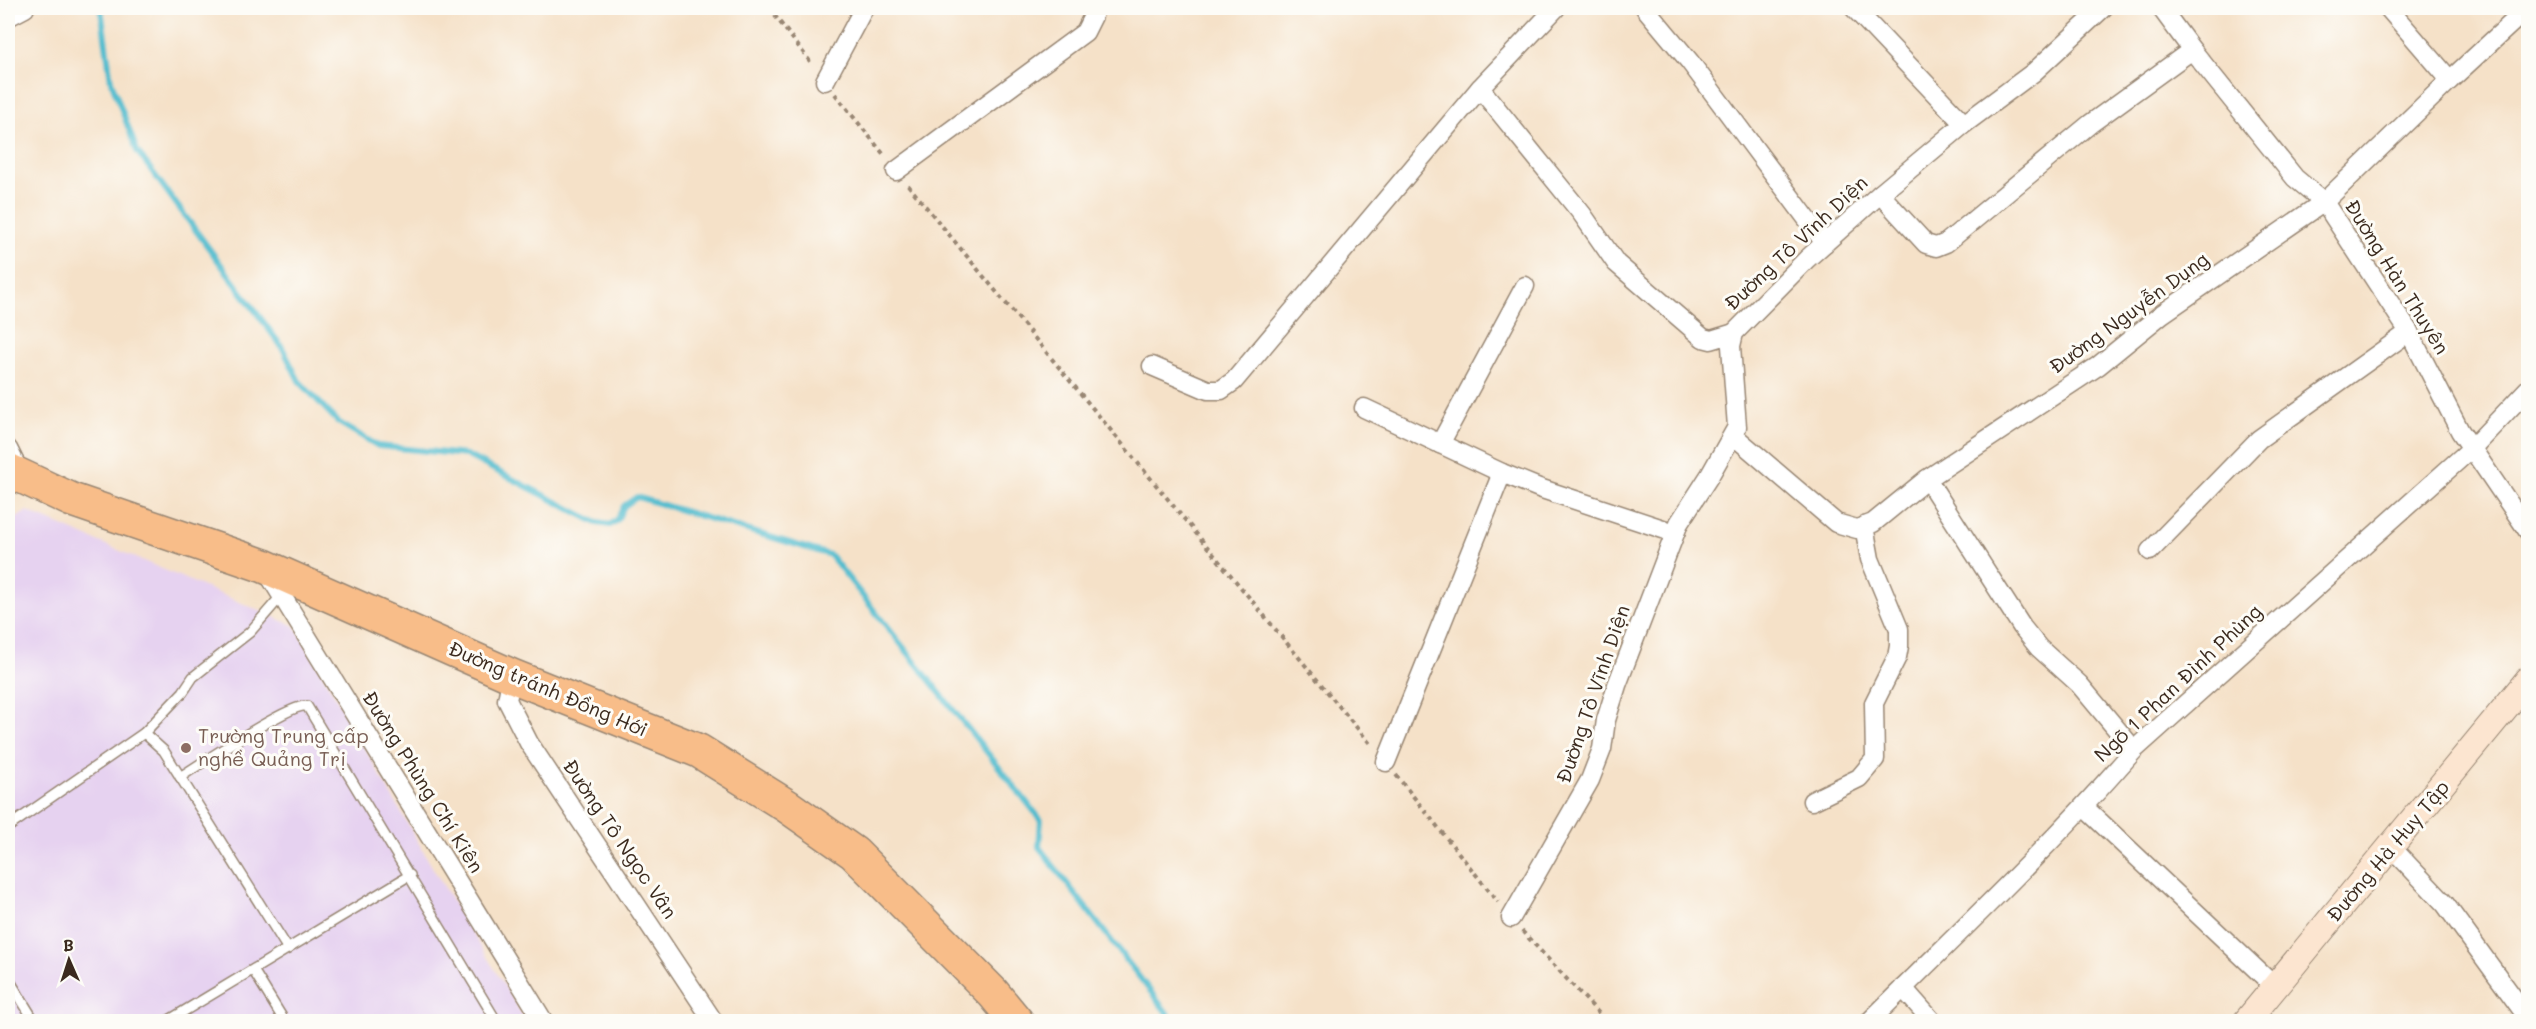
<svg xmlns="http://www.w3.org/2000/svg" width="2536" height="1029" font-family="Mali,sans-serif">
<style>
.built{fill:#e6d2f0}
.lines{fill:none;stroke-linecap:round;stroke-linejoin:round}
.stream{stroke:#50bbcd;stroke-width:6}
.lane-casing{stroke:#988673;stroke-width:12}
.street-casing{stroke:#988673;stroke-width:21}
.secondary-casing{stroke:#988673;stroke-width:28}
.highway-casing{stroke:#988673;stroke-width:36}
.path{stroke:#988673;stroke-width:4;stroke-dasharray:4.5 4.5;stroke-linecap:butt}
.lane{stroke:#fff;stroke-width:9}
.street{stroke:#fff;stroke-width:18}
.secondary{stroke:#fce5d0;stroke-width:26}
.highway{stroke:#f8bd89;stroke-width:33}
.education-dot{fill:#8d6e63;stroke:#fdfcf7;stroke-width:2}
.labels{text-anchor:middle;stroke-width:6;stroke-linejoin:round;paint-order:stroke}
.street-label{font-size:20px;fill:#3b2a1e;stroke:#fdfcf7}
.education-label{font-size:20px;fill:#785e54;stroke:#fdfcf7;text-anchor:start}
</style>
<rect width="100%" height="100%" fill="#fdfcf7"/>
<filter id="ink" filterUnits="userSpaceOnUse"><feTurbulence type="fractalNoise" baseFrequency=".0167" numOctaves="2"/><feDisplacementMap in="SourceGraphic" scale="12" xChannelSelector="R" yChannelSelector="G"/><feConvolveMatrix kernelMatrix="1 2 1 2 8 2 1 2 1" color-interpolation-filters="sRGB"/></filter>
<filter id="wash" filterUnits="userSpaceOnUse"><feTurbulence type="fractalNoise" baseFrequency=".008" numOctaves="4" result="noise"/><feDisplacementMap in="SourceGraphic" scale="24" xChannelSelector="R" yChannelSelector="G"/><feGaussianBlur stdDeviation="1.35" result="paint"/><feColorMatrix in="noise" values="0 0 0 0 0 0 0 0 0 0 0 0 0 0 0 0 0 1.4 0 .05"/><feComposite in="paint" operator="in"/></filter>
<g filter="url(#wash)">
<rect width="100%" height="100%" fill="#f5e1c8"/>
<polygon class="built" points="27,511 295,626 434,870 526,1021 8,1022 8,524"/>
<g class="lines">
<polyline class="stream" points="101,8 111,81 137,151 282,347 299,381 338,422 378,446 466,455 597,523 610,525 617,520 624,506 637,497 830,555 1041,820 1039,847 1174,1022"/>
</g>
</g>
<g filter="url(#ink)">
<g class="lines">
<defs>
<g id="lane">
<polyline points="144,733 164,751 288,949"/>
<path d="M180,777C201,764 290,703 307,706L497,1022"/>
<polyline points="8,827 144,733 183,692 193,677 250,632 282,595"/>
<polyline points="253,970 285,1022"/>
<polyline points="8,978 35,1022"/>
<polyline points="166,1022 410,875"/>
</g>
<g id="street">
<polyline points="1645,8 1690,62 1825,243"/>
<polyline points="1854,8 1964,124"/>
<polyline points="2161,8 2192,50 2295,178 2324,202 2409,332 2460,431 2528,531"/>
<polyline points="2388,8 2450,80"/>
<polyline points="8,17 25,8"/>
<polyline points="825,81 864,8"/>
<polyline points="1480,88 1582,214 1616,263 1703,338 1711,340 1734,333"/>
<polyline points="896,171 1085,32 1093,16 1094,8"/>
<polyline points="1880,194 1926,244 1936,247 1946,243 2090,124 2192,50"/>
<polyline points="1152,366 1208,390 1221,390 1234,381 1480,88 1556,8"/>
<polyline points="1364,408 1502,473 1539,488 1675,533"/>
<polyline points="1733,435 1836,523 1857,529 1873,523 1927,479 2098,366 2162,314 2324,202 2450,80 2528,8"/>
<polyline points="1440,444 1525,286"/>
<polyline points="8,449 21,475"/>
<polyline points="1927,479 2022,627 2039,648 2079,684 2134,750"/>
<polyline points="2150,551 2259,439 2409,332"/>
<polyline points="266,570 544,1022"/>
<polyline points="512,676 507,700 529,743 714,1022"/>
<polyline points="1386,762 1502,473"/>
<polyline points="1812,801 1859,778 1875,759 1874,703 1897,657 1899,646 1899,629 1870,559 1864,526"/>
<polyline points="2084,807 2274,986"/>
<polyline points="2392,848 2445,904 2528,1018"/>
<polyline points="1511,918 1590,780 1602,749 1606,720 1617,685 1679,523 1710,475 1737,427 1731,346 1734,333 1807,259 1880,194 1964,124 2034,72 2103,8"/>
<polyline points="1903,988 1933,1022"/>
<path d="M1869,1022C1959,932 2051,846 2134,750L2472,448L2528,389"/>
</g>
<polyline id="secondary" points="2246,1022 2528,680"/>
<polyline id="highway" points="8,470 72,500 264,566 512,676 699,751 787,806 854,853 993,993 1017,1022"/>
</defs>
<use href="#lane" class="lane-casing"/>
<use href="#street" class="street-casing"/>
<use href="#secondary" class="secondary-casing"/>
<use href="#highway" class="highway-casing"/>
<g class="path">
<polyline points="769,8 812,64"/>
<polyline points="835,94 885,156"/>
<polyline points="908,185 1372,746"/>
<polyline points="1396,775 1498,902"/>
<polyline points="1522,931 1607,1022"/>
</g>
<use href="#lane" class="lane"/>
<use href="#street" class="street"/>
<use href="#secondary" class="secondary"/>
<use href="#highway" class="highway"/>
</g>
</g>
<circle class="education-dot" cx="186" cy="748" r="6"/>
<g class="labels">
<g class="street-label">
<text transform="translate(1796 243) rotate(-43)" y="7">Đường Tô Vĩnh Diện</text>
<text transform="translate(2397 277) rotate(58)" y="7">Đường Hàn Thuyên</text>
<text transform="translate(2129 313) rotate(-36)" y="7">Đường Nguyễn Dụng</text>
<text transform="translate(2178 683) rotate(-43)" y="7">Ngõ 1 Phan Đình Phùng</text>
<text transform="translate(548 689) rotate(23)" y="7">Đường tránh Đồng Hới</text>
<text transform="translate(1593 694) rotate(-71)" y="7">Đường Tô Vĩnh Diện</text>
<text transform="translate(423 782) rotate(58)" y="7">Đường Phùng Chí Kiên</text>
<text transform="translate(620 839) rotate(56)" y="7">Đường Tô Ngọc Vân</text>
<text transform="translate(2388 851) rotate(-50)" y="7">Đường Hà Huy Tập</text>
</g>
<g class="education-label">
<text x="198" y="743">Trường Trung cấp<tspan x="198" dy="23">nghề Quảng Trị</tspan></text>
</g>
</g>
<rect width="2536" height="1029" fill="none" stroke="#fdfcf7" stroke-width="30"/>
<g transform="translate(69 960) rotate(357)" stroke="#fdfcf7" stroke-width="4.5" paint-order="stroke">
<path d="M0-4.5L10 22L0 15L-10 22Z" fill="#3b2a1e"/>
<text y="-9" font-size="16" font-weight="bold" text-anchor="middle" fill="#3b2a1e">B</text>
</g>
</svg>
